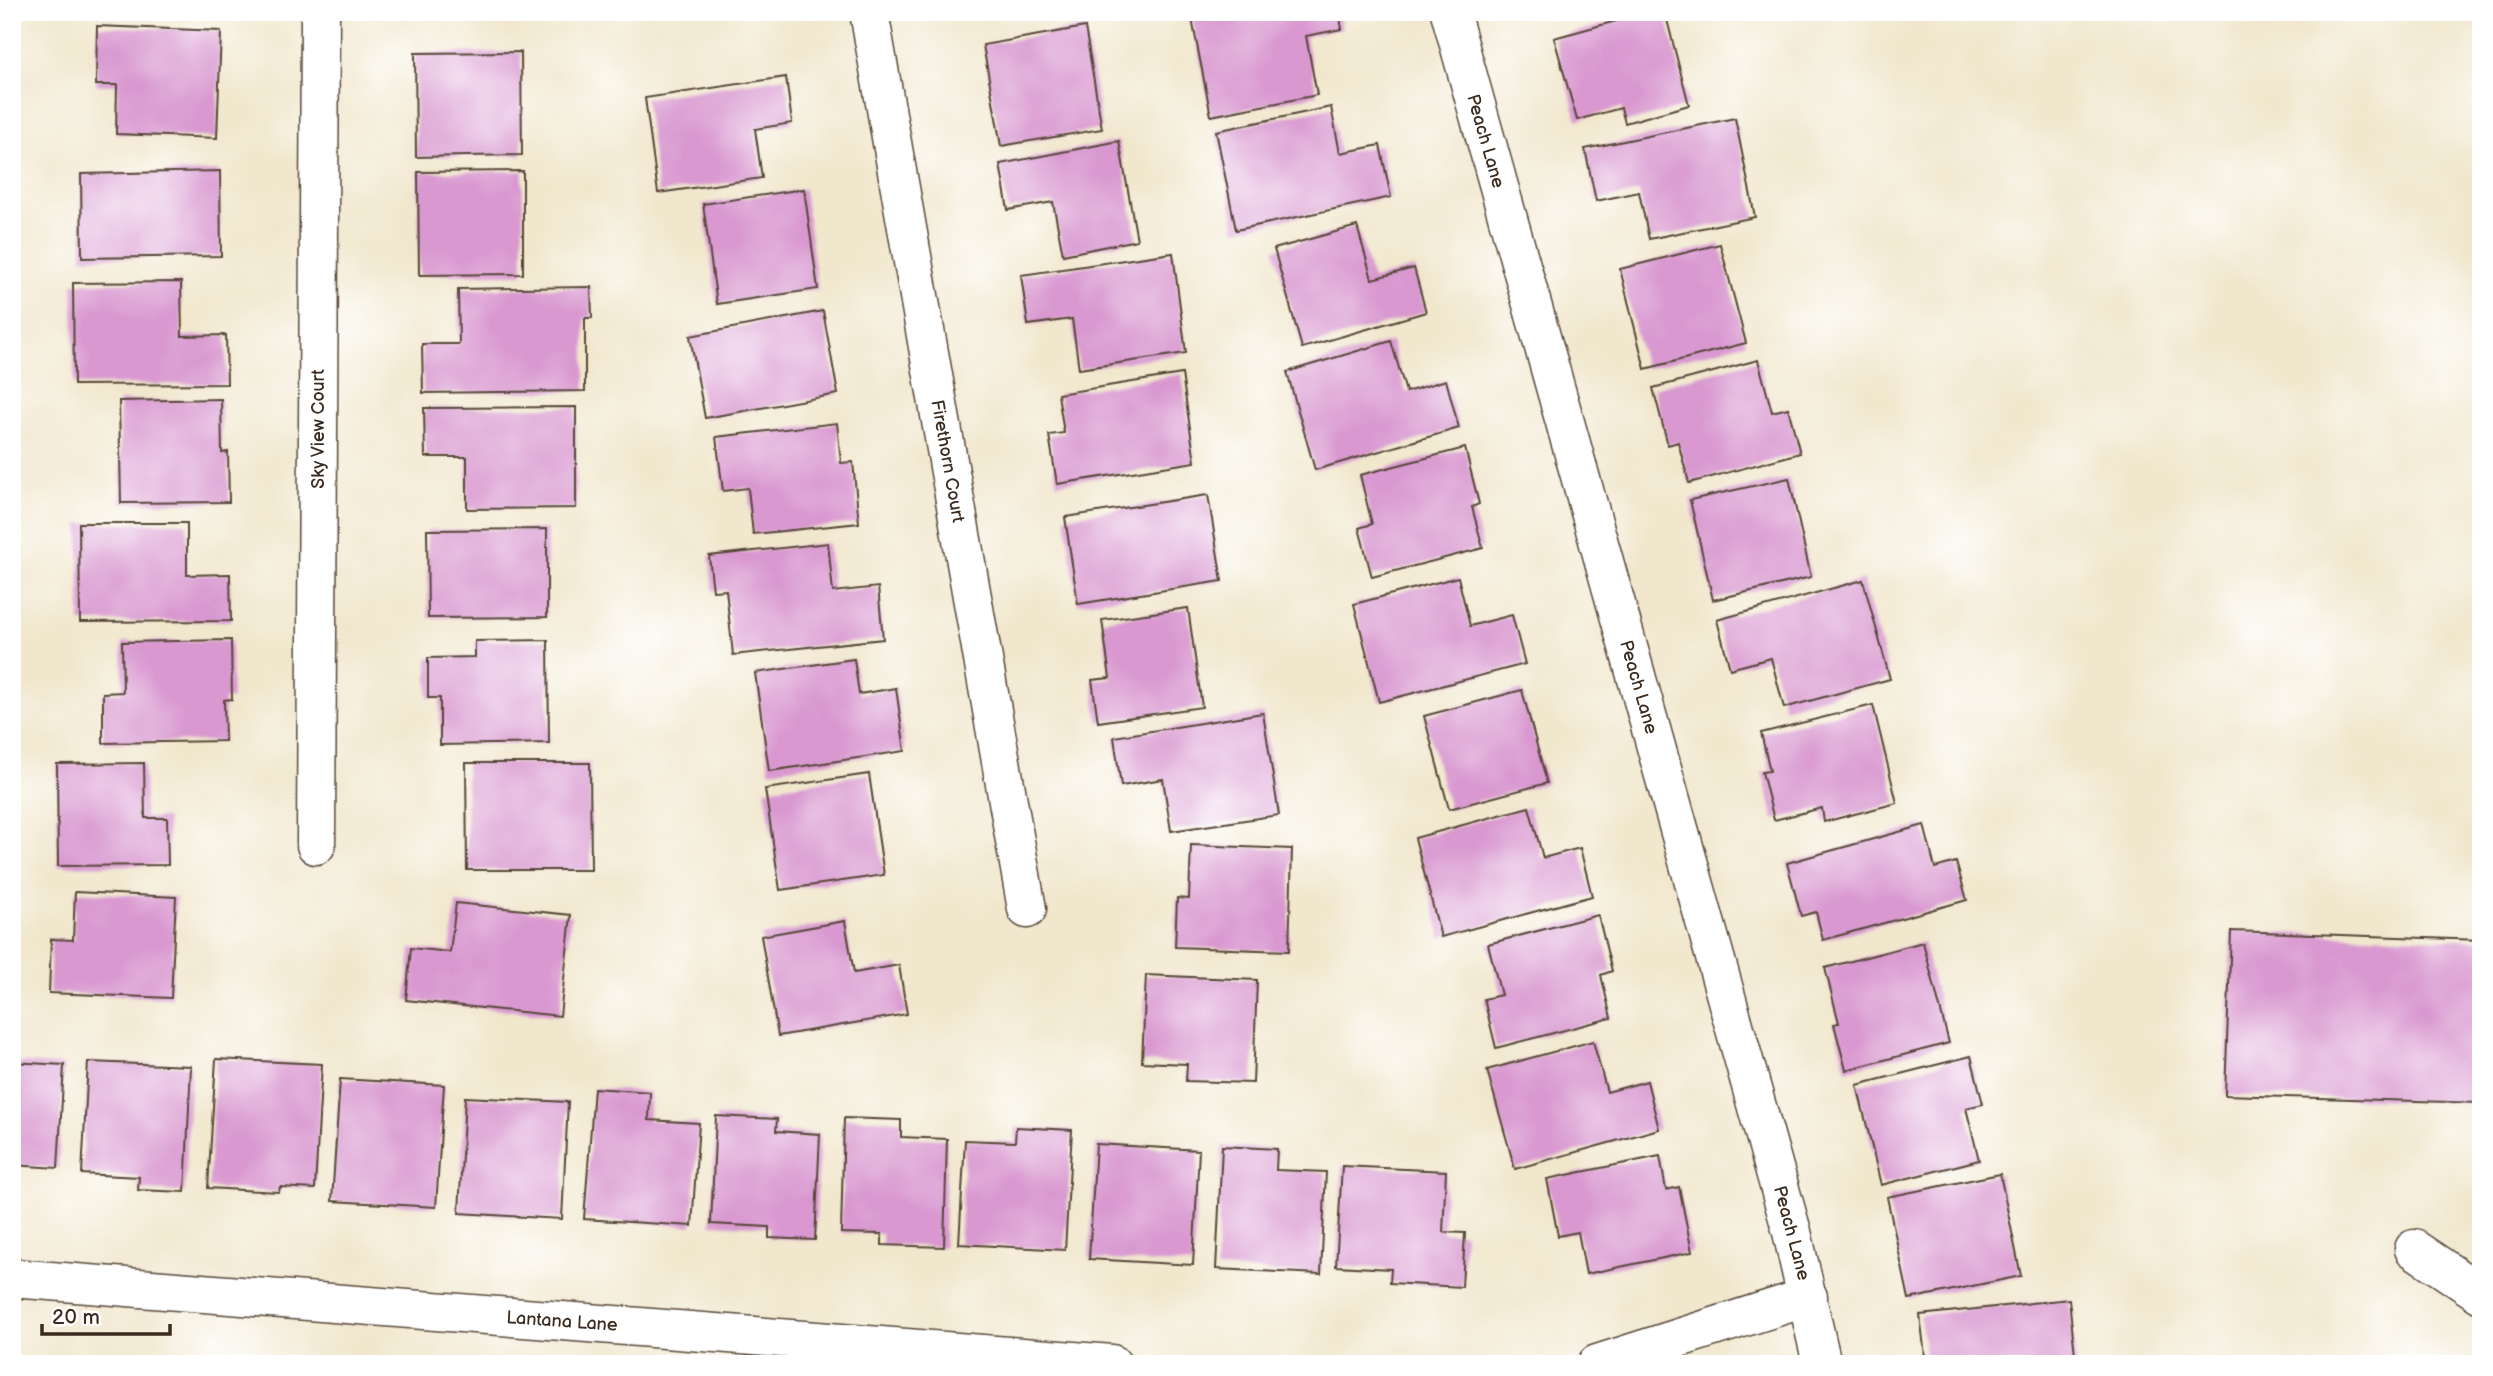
<svg xmlns="http://www.w3.org/2000/svg" width="2493" height="1376" font-family="'Balsamiq Sans',sans-serif">
<style>
.building{fill:#d999d0}
.lines{fill:none;stroke-linecap:round;stroke-linejoin:round}
.minor-casing{stroke:#564638;stroke-width:41}
.minor{stroke:#fff;stroke-width:38}
.labels{text-anchor:middle;stroke-width:7;stroke-linejoin:round;paint-order:stroke}
.street-label{font-size:18px;fill:#3b2a1e;stroke:#fff}
</style>
<rect width="100%" height="100%" fill="#fff"/>
<filter id="ink" filterUnits="userSpaceOnUse"><feTurbulence type="fractalNoise" baseFrequency=".0143" numOctaves="2"/><feDisplacementMap in="SourceGraphic" scale="14" xChannelSelector="R" yChannelSelector="G"/><feConvolveMatrix kernelMatrix="1 2 1 2 8 2 1 2 1" color-interpolation-filters="sRGB"/></filter>
<filter id="wash" filterUnits="userSpaceOnUse"><feTurbulence type="fractalNoise" baseFrequency=".00686" numOctaves="4" result="noise"/><feDisplacementMap in="SourceGraphic" scale="28" xChannelSelector="R" yChannelSelector="G"/><feGaussianBlur stdDeviation="1.57" result="paint"/><feColorMatrix in="noise" values="0 0 0 0 0 0 0 0 0 0 0 0 0 0 0 0 0 1.4 0 .05"/><feComposite in="paint" operator="in"/></filter>
<g filter="url(#wash)">
<rect width="100%" height="100%" fill="#f1e7cd"/>
<g id="blocks">
<g class="building">
<polygon points="1200,12 1339,12 1342,29 1306,36 1317,95 1211,116 1191,14"/>
<polygon points="1649,12 1665,12 1689,105 1625,123 1621,108 1577,120 1554,38"/>
<polygon points="97,26 221,31 217,138 116,134 117,85 96,85"/>
<polygon points="1085,27 1102,129 1001,146 983,45"/>
<polygon points="521,52 522,155 416,157 415,53"/>
<polygon points="786,77 792,123 755,129 762,178 658,193 645,98"/>
<polygon points="1331,107 1340,153 1380,145 1391,197 1236,230 1216,131"/>
<polygon points="1735,118 1755,217 1649,239 1639,192 1596,201 1585,149"/>
<polygon points="1119,141 1137,240 1063,255 1053,202 1008,210 1000,164"/>
<polygon points="220,171 221,256 82,258 81,174"/>
<polygon points="523,171 523,274 419,275 418,172"/>
<polygon points="804,189 818,289 717,304 703,204"/>
<polygon points="1357,226 1372,279 1414,268 1426,312 1302,348 1274,249"/>
<polygon points="1720,244 1746,343 1645,369 1620,269"/>
<polygon points="1173,253 1186,353 1079,369 1072,319 1028,325 1021,275"/>
<polygon points="181,282 182,336 226,335 227,384 74,385 73,283"/>
<polygon points="591,287 592,318 585,318 585,391 423,393 422,344 459,344 458,289"/>
<polygon points="823,311 838,394 705,418 690,336"/>
<polygon points="1391,341 1406,392 1446,380 1459,428 1315,470 1287,372"/>
<polygon points="1758,360 1772,412 1788,408 1800,453 1689,483 1678,442 1668,445 1653,388"/>
<polygon points="1182,374 1195,462 1057,484 1049,435 1064,433 1058,394"/>
<polygon points="221,399 222,453 228,452 229,502 121,503 119,401"/>
<polygon points="576,407 576,508 467,509 467,457 425,457 424,408"/>
<polygon points="837,423 841,463 853,462 859,523 753,534 748,488 723,491 716,437"/>
<polygon points="1465,448 1479,504 1472,507 1483,548 1372,577 1359,528 1372,524 1360,475"/>
<polygon points="1789,478 1811,577 1713,600 1690,500"/>
<polygon points="1208,495 1222,581 1078,604 1065,517"/>
<polygon points="79,523 187,523 187,575 230,574 231,621 80,622"/>
<polygon points="547,529 547,617 428,618 427,530"/>
<polygon points="828,543 833,592 878,587 883,639 733,655 726,590 713,591 709,556"/>
<polygon points="1458,577 1470,626 1512,615 1525,664 1379,702 1354,604"/>
<polygon points="1863,580 1890,679 1784,708 1771,658 1730,669 1717,620"/>
<polygon points="1188,608 1202,707 1098,722 1092,680 1110,678 1102,620"/>
<polygon points="231,640 232,699 224,700 225,741 103,743 103,693 123,692 122,642"/>
<polygon points="548,640 549,743 440,745 440,698 428,698 428,658 475,657 475,641"/>
<polygon points="854,659 859,694 896,688 905,751 769,771 755,673"/>
<polygon points="1522,690 1547,783 1449,809 1424,716"/>
<polygon points="1873,705 1897,803 1824,822 1822,808 1774,820 1762,772 1770,771 1761,733"/>
<polygon points="1263,713 1279,815 1171,831 1163,779 1121,786 1114,737"/>
<polygon points="144,763 145,818 167,818 168,865 58,866 57,764"/>
<polygon points="466,763 590,763 591,870 467,870"/>
<polygon points="869,774 884,875 780,890 765,789"/>
<polygon points="1529,807 1543,858 1580,848 1592,896 1441,937 1415,838"/>
<polygon points="1924,825 1935,868 1956,862 1967,900 1823,940 1816,912 1801,916 1787,863"/>
<polygon points="1191,845 1292,849 1289,951 1175,947 1177,898 1189,899"/>
<polygon points="75,892 176,897 171,998 49,993 51,939 73,940"/>
<polygon points="456,903 571,915 560,1016 406,1000 411,948 450,952"/>
<polygon points="1598,915 1612,971 1601,975 1611,1018 1496,1048 1484,999 1501,995 1488,944"/>
<polygon points="845,921 854,973 899,965 907,1014 778,1036 761,936"/>
<polygon points="2231,931 2481,940 2481,1103 2225,1095"/>
<polygon points="1923,942 1949,1043 1846,1070 1834,1024 1839,1023 1825,968"/>
<polygon points="1146,975 1257,980 1253,1083 1186,1081 1187,1064 1142,1062"/>
<polygon points="1593,1041 1607,1092 1647,1081 1659,1129 1515,1169 1487,1070"/>
<polygon points="1971,1056 1983,1104 1966,1108 1979,1160 1881,1185 1857,1085"/>
<polygon points="216,1059 322,1064 315,1189 280,1187 279,1192 208,1188"/>
<polygon points="12,1062 64,1065 58,1168 12,1165"/>
<polygon points="88,1062 191,1066 185,1192 138,1190 139,1177 82,1174"/>
<polygon points="340,1079 444,1085 436,1207 332,1201"/>
<polygon points="594,1088 650,1092 649,1120 699,1123 692,1226 584,1219"/>
<polygon points="465,1097 568,1102 562,1219 459,1213"/>
<polygon points="716,1116 777,1119 776,1131 820,1134 815,1240 769,1238 769,1227 711,1224"/>
<polygon points="844,1118 901,1120 901,1137 947,1139 944,1247 882,1245 882,1234 841,1233"/>
<polygon points="1016,1127 1072,1130 1065,1250 959,1244 965,1140 1015,1142"/>
<polygon points="1096,1144 1199,1150 1193,1265 1089,1259"/>
<polygon points="1222,1146 1277,1149 1276,1170 1326,1172 1321,1274 1216,1269"/>
<polygon points="1660,1156 1666,1190 1679,1187 1692,1252 1586,1274 1578,1232 1558,1236 1547,1179"/>
<polygon points="1342,1166 1446,1171 1443,1232 1465,1233 1462,1287 1390,1283 1391,1269 1336,1266"/>
<polygon points="2000,1174 2021,1276 1909,1299 1887,1197"/>
<polygon points="2069,1299 2076,1364 1971,1364 1971,1359 1926,1364 1920,1315"/>
</g>
</g>
</g>
<g filter="url(#ink)">
<use href="#blocks" fill-opacity="0" stroke="#564638" stroke-width="2"/>
<g class="lines">
<defs>
<g id="minor">
<polyline points="869,12 1027,909"/>
<polyline points="1450,12 1792,1232 1822,1364"/>
<polyline points="316,845 320,12"/>
<polyline points="2414,1249 2481,1294"/>
<polyline points="12,1278 1112,1364"/>
<polyline points="1597,1364 1808,1297"/>
</g>
</defs>
<use href="#minor" class="minor-casing"/>
<use href="#minor" class="minor"/>
</g>
</g>
<g class="labels">
<g class="street-label">
<text transform="translate(1486 141) rotate(74)" y="6">Peach Lane</text>
<text transform="translate(318 429) rotate(-90)" y="6">Sky View Court</text>
<text transform="translate(948 461) rotate(80)" y="6">Firethorn Court</text>
<text transform="translate(1639 687) rotate(74)" y="6">Peach Lane</text>
<text transform="translate(1792 1233) rotate(75)" y="6">Peach Lane</text>
<text transform="translate(562 1321) rotate(4)" y="6">Lantana Lane</text>
</g>
</g>
<rect width="2493" height="1376" fill="none" stroke="#fff" stroke-width="42"/>
<path d="M42 1324v10h128v-10" fill="none" stroke="#3b2a1e" stroke-width="3.5"/>
<text x="52" y="1324" font-size="21" fill="#3b2a1e" stroke="#ffffff" stroke-width="5" paint-order="stroke">20 m</text>
</svg>
